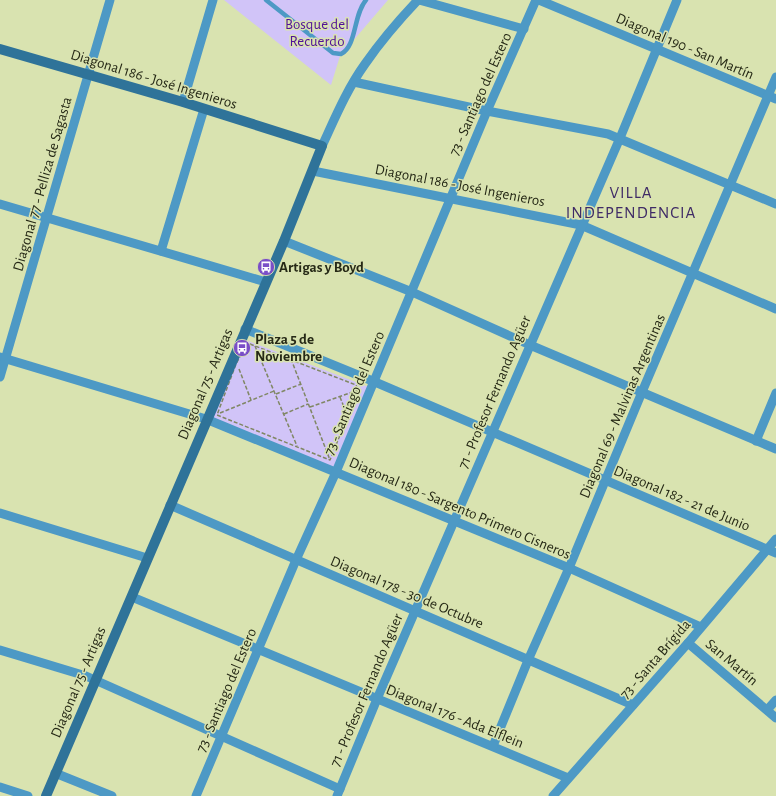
<svg xmlns="http://www.w3.org/2000/svg" width="776" height="796" font-family="'Alegreya Sans',sans-serif">
<style>
.green{fill:#d1c4f8}
.lines{fill:none;stroke-linecap:round;stroke-linejoin:round}
.path{stroke:#808764;stroke-width:1.5;stroke-dasharray:4 2;stroke-linecap:butt}
.lane{stroke:#4d99c5;stroke-width:4.5}
.street{stroke:#4d99c5;stroke-width:9}
.secondary{stroke:#2f7399;stroke-width:10}
.labels{text-anchor:middle;stroke-width:3;stroke-linejoin:round;paint-order:stroke}
.park-label{font-size:15px;fill:#511198;stroke:#d9e3b0}
.street-label{font-size:15px;fill:#262916;stroke:#d9e3b0}
.poi-label{font-size:15px;font-weight:bold;fill:#262916;stroke:#d9e3b0;text-anchor:start}
.quarter-label{font-size:17px;letter-spacing:1px;fill:#3f2b66;stroke:#d9e3b0}
</style>
<rect width="100%" height="100%" fill="#d9e3b0"/>
<g class="green">
<polygon points="224,0 388,0 340,56 331,85"/>
<polygon points="243,339 369,387 335,468 210,417"/>
</g>
<g class="lines">
<g class="path">
<polygon points="250,344 356,385 358,390 330,460 217,415 236,364 246,345"/>
<polyline points="255,346 297,446"/>
<polyline points="291,359 330,460"/>
<polyline points="239,369 251,400"/>
<polyline points="276,394 301,384"/>
<polyline points="340,397 349,420"/>
<polyline points="310,407 361,389"/>
<polyline points="220,413 274,391"/>
<polyline points="284,414 308,404"/>
</g>
<path class="lane" d="M266,0L333,53L341,54C357,46 353,15 366,0"/>
<g class="street">
<polyline points="419,0 524,29"/>
<polyline points="539,0 776,99"/>
<polyline points="354,82 487,111 608,134 776,204"/>
<polyline points="183,102 213,0"/>
<path d="M322,146C335,118 347,89 365,64C381,41 399,20 418,0"/>
<polyline points="313,171 581,225 776,309"/>
<polyline points="0,204 266,282"/>
<polyline points="284,241 412,292 530,345 776,449"/>
<polyline points="161,251 204,109"/>
<polyline points="245,329 375,382 776,553"/>
<polyline points="0,357 206,419 569,568 701,627"/>
<polyline points="0,377 110,0"/>
<polyline points="756,441 776,393"/>
<polyline points="170,505 633,705"/>
<polyline points="0,513 147,558"/>
<polyline points="132,597 568,778"/>
<polyline points="688,643 776,718"/>
<polyline points="0,650 86,676 340,789"/>
<polyline points="767,710 776,700"/>
<polyline points="493,746 529,658 569,568 642,392 776,77"/>
<polyline points="55,773 112,796"/>
<polyline points="0,787 28,796"/>
<polyline points="196,796 296,560 336,472 487,111 536,0"/>
<polyline points="337,796 377,699 620,138 677,0"/>
<polyline points="553,796 688,643 776,539"/>
</g>
<polyline class="secondary" points="0,49 183,102 322,146 284,241 46,796"/>
</g>
<defs>
<symbol id="bus-disc" viewBox="-11 -11 22 22"><circle r="9.5" fill="#7a4ec7" stroke="#d9e3b0"/><path d="M-5-6H5V4H4V6H2V4H-2V6H-4V4H-5ZM-3.5-4V0h7V-4ZM-3.5 1.2v1.5H-2V1.2ZM2 1.2v1.5H3.5V1.2Z" fill="#fff"/></symbol>
</defs>
<g fill-rule="evenodd">
<use href="#bus-disc" x="256" y="257" width="20" height="20"/>
<use href="#bus-disc" x="232" y="338" width="20" height="20"/>
</g>
<g class="labels">
<g class="park-label">
<text x="317" y="29">Bosque del<tspan x="317" dy="17">Recuerdo</tspan></text>
</g>
<g class="street-label">
<text transform="translate(685 46) rotate(23)" y="5">Diagonal 190 - San Martín</text>
<text transform="translate(154 79) rotate(17)" y="5">Diagonal 186 - José Ingenieros</text>
<text transform="translate(480 94) rotate(-66)" y="5">73 - Santiago del Estero</text>
<text transform="translate(42 184) rotate(-74)" y="5">Diagonal 77 - Pelliza de Sagasta</text>
<text transform="translate(460 185) rotate(11)" y="5">Diagonal 186 - José Ingenieros</text>
<text transform="translate(205 384) rotate(-67)" y="5">Diagonal 75 - Artigas</text>
<text transform="translate(494 392) rotate(-67)" y="5">71 - Profesor Fernando Agüer</text>
<text transform="translate(354 393) rotate(-67)" y="5">73 - Santiago del Estero</text>
<text transform="translate(622 406) rotate(-67)" y="5">Diagonal 69 - Malvinas Argentinas</text>
<text transform="translate(682 498) rotate(23)" y="5">Diagonal 182 - 21 de Junio</text>
<text transform="translate(460 508) rotate(23)" y="5">Diagonal 180 - Sargento Primero Cisneros</text>
<text transform="translate(407 592) rotate(23)" y="5">Diagonal 178 - 30 de Octubre</text>
<text transform="translate(655 659) rotate(-49)" y="5">73 - Santa Brígida</text>
<text transform="translate(732 662) rotate(40)" y="5">San Martín</text>
<text transform="translate(78 682) rotate(-67)" y="5">Diagonal 75 - Artigas</text>
<text transform="translate(226 690) rotate(-67)" y="5">73 - Santiago del Estero</text>
<text transform="translate(366 690) rotate(-67)" y="5">71 - Profesor Fernando Agüer</text>
<text transform="translate(455 716) rotate(22)" y="5">Diagonal 176 - Ada Elflein</text>
</g>
<g class="poi-label">
<text x="279" y="272">Artigas y Boyd</text>
<text x="255" y="344">Plaza 5 de<tspan x="255" dy="17">Noviembre</tspan></text>
</g>
<g class="quarter-label">
<text x="631" y="198">VILLA<tspan x="631" dy="20">INDEPENDENCIA</tspan></text>
</g>
</g>
</svg>
